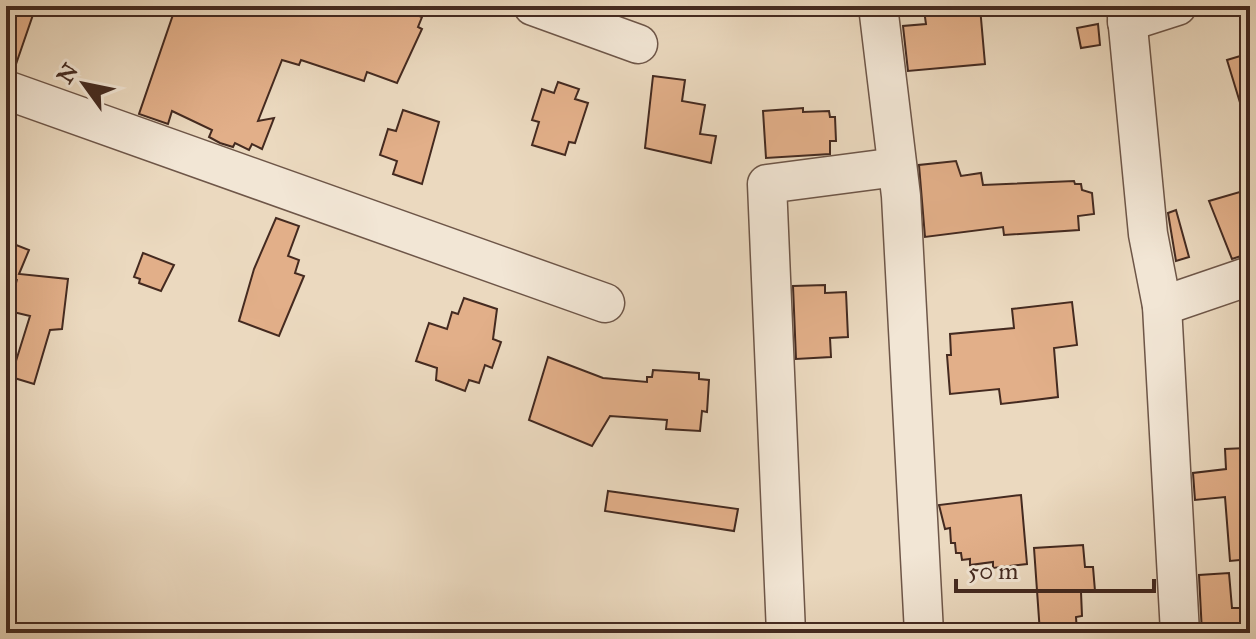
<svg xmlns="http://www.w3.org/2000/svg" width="1256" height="639" font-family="'IM FELL Great Primer',serif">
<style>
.building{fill:#e2af89;stroke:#442a20;stroke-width:2}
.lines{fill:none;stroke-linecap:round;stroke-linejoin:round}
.minor-casing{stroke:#6e5648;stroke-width:41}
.minor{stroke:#f2e6d5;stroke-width:38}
</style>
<rect width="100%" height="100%" fill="#ebd9bf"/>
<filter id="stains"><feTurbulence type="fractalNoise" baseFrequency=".0025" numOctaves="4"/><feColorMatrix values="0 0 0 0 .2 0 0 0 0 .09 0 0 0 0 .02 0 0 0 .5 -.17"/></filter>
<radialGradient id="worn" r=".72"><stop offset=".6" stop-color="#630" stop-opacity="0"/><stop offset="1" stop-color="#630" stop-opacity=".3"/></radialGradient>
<g class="building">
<polygon points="6,6 36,6 14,70 6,69"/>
<polygon points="176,6 392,6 422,17 418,27 422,29 397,83 367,72 364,81 301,60 299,65 282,60 258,121 274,118 262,149 252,144 249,150 235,143 233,147 220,143 209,137 212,130 172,111 168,124 139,114"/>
<polygon points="948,7 949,10 980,7 985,64 908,71 903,26 926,24 924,10"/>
<polygon points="1098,24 1100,45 1081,48 1077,28"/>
<polygon points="1250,53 1250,119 1245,119 1227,60"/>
<polygon points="653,76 685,80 682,101 705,105 700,134 716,136 711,163 645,148"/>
<polygon points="558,82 579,89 575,99 588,103 575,143 569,142 565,155 532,145 539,122 532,120 542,89 554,93"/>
<polygon points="803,108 803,112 829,111 830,117 835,117 836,141 830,141 830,154 766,158 763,111"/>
<polygon points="403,110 439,122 422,184 393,174 397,161 380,155 388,129 396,131"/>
<polygon points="956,161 961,176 981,173 983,185 1074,181 1075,184 1081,184 1082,190 1092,193 1094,214 1078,216 1079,230 1004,235 1003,227 925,237 919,165"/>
<polygon points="1250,189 1250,253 1232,259 1209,201"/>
<polygon points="1176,210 1189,257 1176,261 1168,213"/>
<polygon points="276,218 299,226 288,256 299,260 295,273 304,276 279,336 239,321 254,269"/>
<polygon points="6,241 29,250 19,274 68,279 62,329 50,330 34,384 11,377 30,316 9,311 17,279 6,304"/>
<polygon points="143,253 174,265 161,291 139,283 140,279 134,277"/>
<polygon points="825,285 825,293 846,292 848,337 830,338 831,357 796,359 793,286"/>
<polygon points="464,298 497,309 493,339 501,342 492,368 485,365 479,383 469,380 465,391 436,380 437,368 416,361 429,323 447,329 452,312 458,314"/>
<polygon points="1072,302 1077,345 1054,348 1058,397 1001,404 999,389 950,394 947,355 951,355 950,334 1014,328 1012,309"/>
<polygon points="548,357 603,378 647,382 647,377 652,377 653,370 699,373 699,379 709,380 707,412 702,411 700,431 666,429 667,420 610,416 592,446 529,420"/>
<polygon points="1246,448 1246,457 1250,457 1250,559 1230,561 1225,497 1195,500 1193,473 1226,469 1225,449"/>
<polygon points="608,491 738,509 734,531 605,511"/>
<polygon points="1021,495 1027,564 993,568 993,562 970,565 970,559 962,560 961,553 956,553 955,543 951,543 950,528 945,529 939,505"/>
<polygon points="1083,545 1085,567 1093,567 1095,591 1081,592 1082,616 1076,617 1077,633 1040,633 1034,548"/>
<polygon points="1229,573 1232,608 1240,608 1242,633 1202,633 1199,575"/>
</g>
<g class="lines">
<defs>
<g id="minor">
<polyline points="533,6 638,44"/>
<polyline points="878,6 901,196 924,633"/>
<polyline points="1126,6 1148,234 1162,306 1180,633"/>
<polyline points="1127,22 1177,6"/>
<polyline points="6,90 605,303"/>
<polyline points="1162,306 1250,276"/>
<polyline points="786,633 767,184 897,167"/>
</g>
</defs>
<use href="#minor" class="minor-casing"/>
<use href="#minor" class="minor"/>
</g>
<rect width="1256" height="639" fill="none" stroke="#ebd9bf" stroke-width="32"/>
<rect x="8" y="8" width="1240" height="623" fill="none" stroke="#442a20" stroke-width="4"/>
<rect x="16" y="16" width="1224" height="607" fill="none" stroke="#442a20" stroke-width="2"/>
<g transform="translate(84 84) rotate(303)" stroke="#f2e6d5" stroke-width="6" paint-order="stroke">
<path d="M0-6L14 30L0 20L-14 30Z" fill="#442a20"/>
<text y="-12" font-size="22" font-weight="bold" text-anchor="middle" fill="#442a20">N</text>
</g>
<path d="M956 579v12h198v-12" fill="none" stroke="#442a20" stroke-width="4"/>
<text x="968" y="579" font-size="24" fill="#442a20" stroke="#f2e6d5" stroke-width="6" paint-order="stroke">50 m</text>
<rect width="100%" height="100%" filter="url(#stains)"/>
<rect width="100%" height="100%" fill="url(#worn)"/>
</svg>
